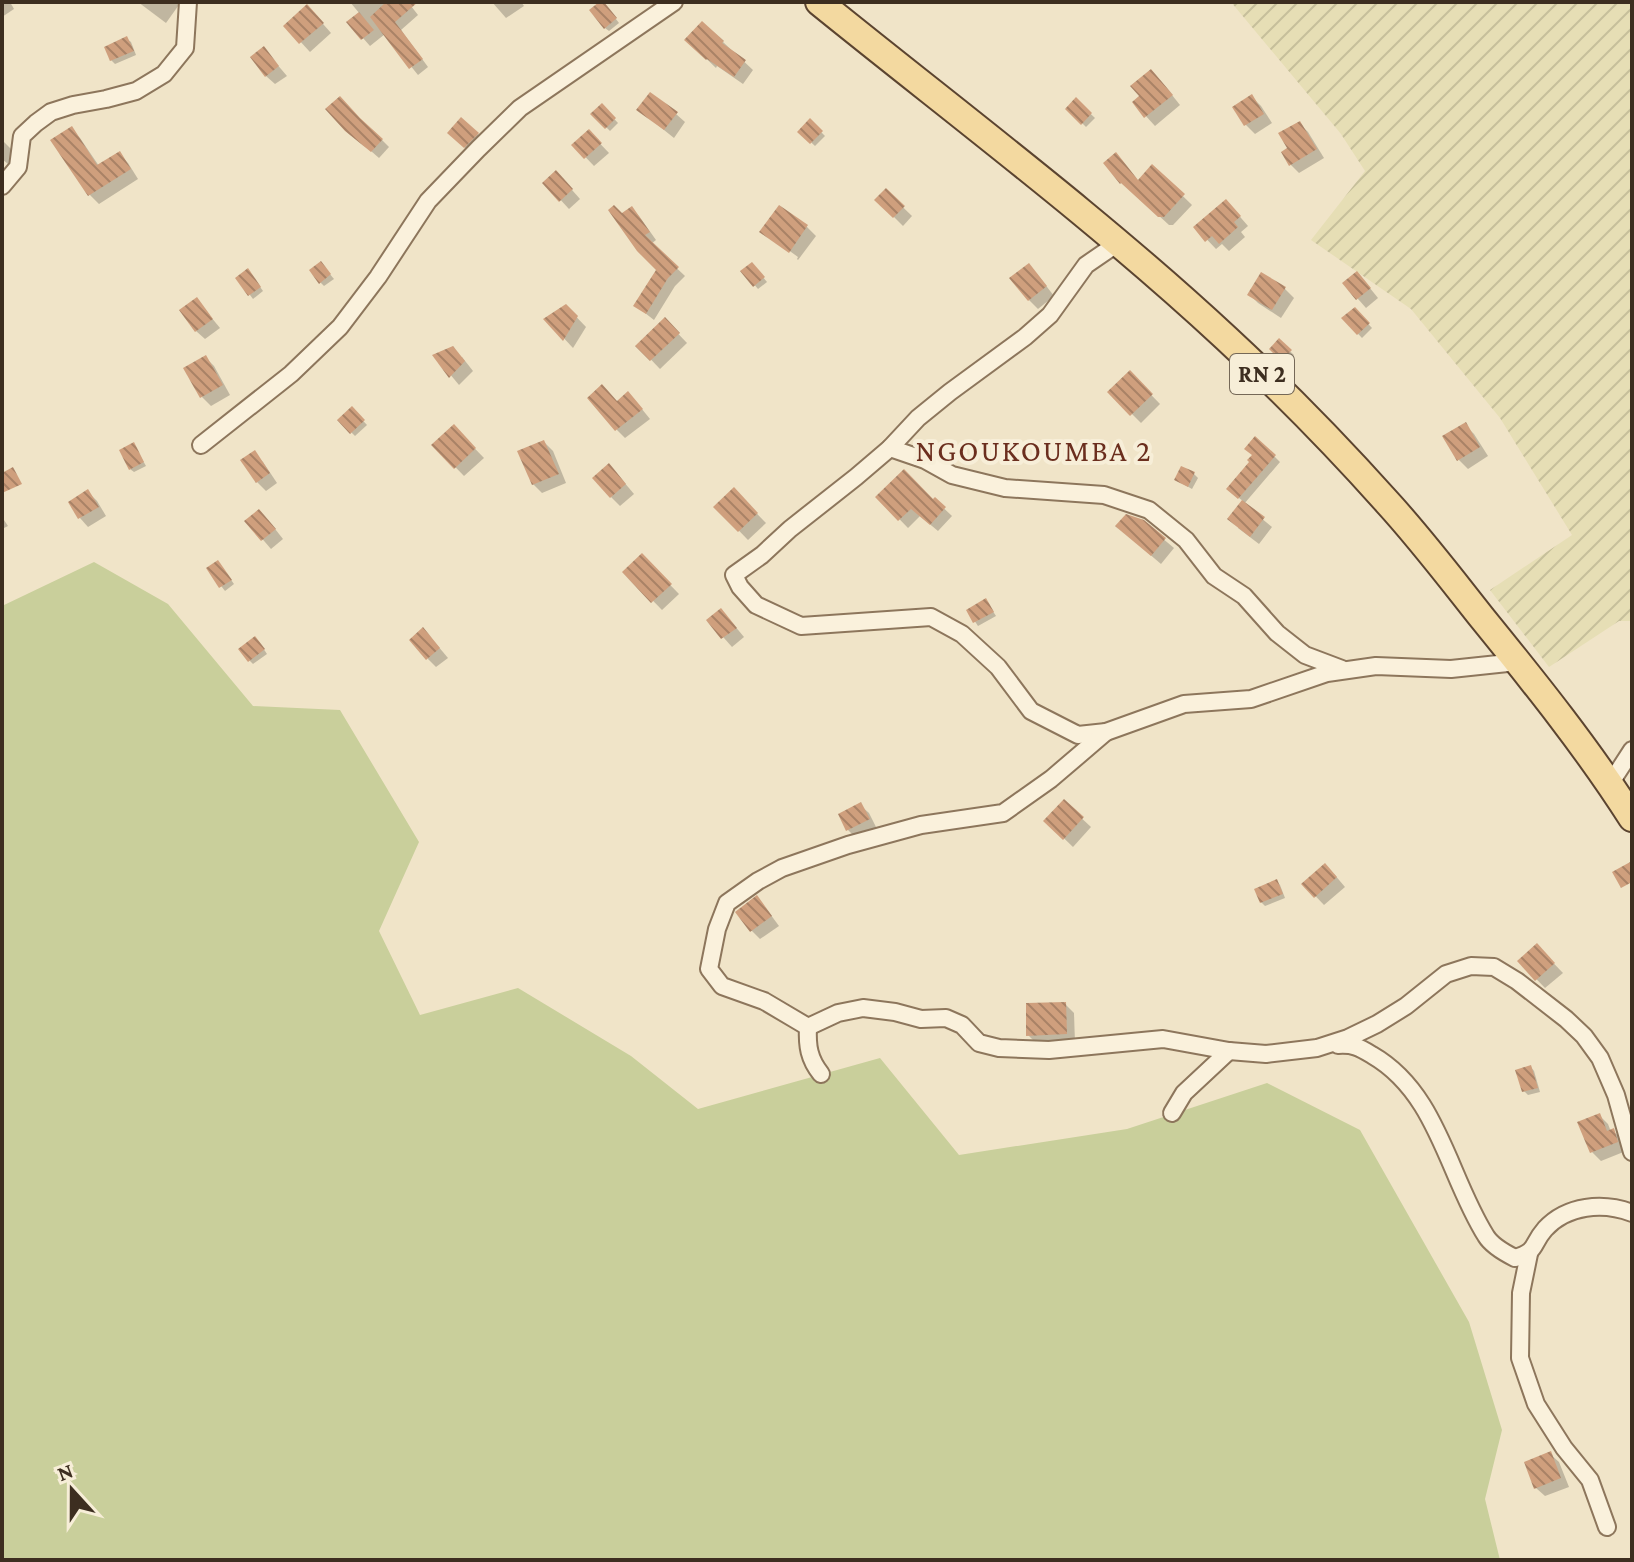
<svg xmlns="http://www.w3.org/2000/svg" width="1634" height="1562" font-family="'Crimson Pro',serif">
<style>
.farmland{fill:url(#farmland-furrows)}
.grass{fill:#c9cf9b}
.shadow{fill:#0003}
.building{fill:url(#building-back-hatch)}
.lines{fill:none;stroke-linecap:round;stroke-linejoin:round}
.street-casing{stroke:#8d765c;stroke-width:20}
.primary-casing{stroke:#5b4430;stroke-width:30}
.street{stroke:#faf1dc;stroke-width:16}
.primary{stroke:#f3d9a0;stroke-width:26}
.labels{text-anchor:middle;stroke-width:8;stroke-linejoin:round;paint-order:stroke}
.shield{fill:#f7eed8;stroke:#756857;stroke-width:2}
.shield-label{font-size:24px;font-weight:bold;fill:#3d2e20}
.quarter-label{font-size:30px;letter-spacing:2px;fill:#6b2e1e;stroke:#f7eed8}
</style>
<defs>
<pattern id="farmland-furrows" width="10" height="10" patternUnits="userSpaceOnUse" patternTransform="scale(2)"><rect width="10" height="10" fill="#e6deb5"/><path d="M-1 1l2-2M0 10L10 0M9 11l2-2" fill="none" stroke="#c6bf9b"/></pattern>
<pattern id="building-back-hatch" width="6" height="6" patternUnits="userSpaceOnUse" patternTransform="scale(2)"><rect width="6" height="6" fill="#cf9f7d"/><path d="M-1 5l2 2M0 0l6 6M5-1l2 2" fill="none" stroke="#a98266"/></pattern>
</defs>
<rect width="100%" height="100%" fill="#f0e4c8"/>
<polygon class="farmland" points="1231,2 1632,2 1632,621 1619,621 1549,667 1490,590 1572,535 1500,418 1411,309 1311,240 1365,171 1341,134"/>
<polygon class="grass" points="94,562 168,604 253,706 340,710 419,842 379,931 420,1015 518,988 631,1056 698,1109 880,1058 959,1155 1127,1129 1267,1083 1360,1130 1469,1322 1502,1430 1485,1499 1500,1560 2,1560 2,606"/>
<g class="shadow">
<polygon points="2,2 10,2 14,9 2,17"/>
<polygon points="138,2 181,2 166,23"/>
<polygon points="350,2 416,2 411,6 418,15 401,30 428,67 418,75 385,34 370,46 349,22 360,14"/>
<polygon points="492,2 521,2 524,6 506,18"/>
<polygon points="606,6 619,23 609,31 605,28"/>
<polygon points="316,16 331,33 310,52 286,26"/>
<polygon points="127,39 131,42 136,55 115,64 111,60"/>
<polygon points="687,40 723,42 753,70 743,84 717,66 716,68"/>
<polygon points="264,49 287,76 275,84 266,76"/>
<polygon points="1160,80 1180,105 1155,126 1134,103"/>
<polygon points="1252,97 1261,106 1272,123 1255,134 1246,125 1235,108"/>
<polygon points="1076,100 1095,118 1086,127 1068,109"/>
<polygon points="602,106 618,123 610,131 593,114"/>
<polygon points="639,110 676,114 685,122 674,138"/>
<polygon points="810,121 825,136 815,146 800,132"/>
<polygon points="1299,123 1308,132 1324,158 1299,173 1290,164 1290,149"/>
<polygon points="71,129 80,138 99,166 119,154 128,163 138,179 99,204 90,195"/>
<polygon points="589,132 609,153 594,166 574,145"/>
<polygon points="478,134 486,143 474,155 458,142"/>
<polygon points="355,137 382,140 389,147 379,158"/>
<polygon points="2,140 13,151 11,161 8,164 2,159"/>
<polygon points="1153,167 1192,205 1173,225 1169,225 1131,190"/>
<polygon points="565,182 580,199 569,209 545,183"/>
<polygon points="886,191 912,216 903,226 877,200"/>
<polygon points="779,207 807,227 816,236 798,260 797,259 798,257 769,236"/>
<polygon points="632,209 639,216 656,240 651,244 685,276 675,286 654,320 636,306 659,270 622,216"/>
<polygon points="1235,211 1248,226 1241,232 1245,237 1229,251 1222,244 1216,249 1196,228"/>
<polygon points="752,264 767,282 758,289 743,271"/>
<polygon points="324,267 334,279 324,286 320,282"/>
<polygon points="251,274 263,291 253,299 250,295"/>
<polygon points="1037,274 1054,296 1038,309 1029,300"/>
<polygon points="1262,274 1285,289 1294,298 1281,318 1258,303 1249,294"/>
<polygon points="1365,282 1378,298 1366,308 1344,283"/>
<polygon points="197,300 220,328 205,339 196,331"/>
<polygon points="566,306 586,327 573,348 546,319"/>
<polygon points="1354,309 1372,328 1362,338 1344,319"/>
<polygon points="665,320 687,343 660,369 638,346"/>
<polygon points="1279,341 1294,355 1286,363 1271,349"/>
<polygon points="435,356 462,357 473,371 459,385"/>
<polygon points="206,358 214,366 230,395 211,406 202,397"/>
<polygon points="1130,373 1160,404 1141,423 1110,392"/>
<polygon points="617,403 637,403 650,419 625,438 617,430"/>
<polygon points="352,409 367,425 355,436 340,421"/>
<polygon points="1465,425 1474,434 1488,456 1468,469 1459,460"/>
<polygon points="454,427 484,458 464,476 434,445"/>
<polygon points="544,442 553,451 566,483 542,493 533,484"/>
<polygon points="134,445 146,466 134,472 130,469"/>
<polygon points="254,453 263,462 277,483 266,491 257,482"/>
<polygon points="1274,456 1280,462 1244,504 1272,527 1259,544 1238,528 1243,501 1235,495 1251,462"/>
<polygon points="1194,474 1198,478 1192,489 1176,480"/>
<polygon points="618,475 634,494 620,506 611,497"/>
<polygon points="734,490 766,523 748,540 716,507"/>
<polygon points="88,492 97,501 106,516 88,527 80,518"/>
<polygon points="878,497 933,502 935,500 952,516 938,531 920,516 908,528"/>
<polygon points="2,517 8,526 2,529"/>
<polygon points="268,520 283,539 271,549 247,521"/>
<polygon points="1143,522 1174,548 1161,564 1127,535"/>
<polygon points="642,556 679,594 662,610 625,572"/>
<polygon points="221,566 234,584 225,591 208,569"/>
<polygon points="989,605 996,616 978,626 968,611"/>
<polygon points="729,619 744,637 732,647 708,620"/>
<polygon points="432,639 448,658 436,667 428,659"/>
<polygon points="259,642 267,654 253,664 249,660"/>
<polygon points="1064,802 1091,827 1073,847 1046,821"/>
<polygon points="860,805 869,813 877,829 857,839 848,830 840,815"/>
<polygon points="1334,874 1345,887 1324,905 1304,884"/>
<polygon points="1276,881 1280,885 1285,898 1265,906 1261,902"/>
<polygon points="765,907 779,926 760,939 751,930"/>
<polygon points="1537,946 1563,973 1545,988 1519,961"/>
<polygon points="1065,1004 1074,1013 1075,1043 1037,1044 1028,1035"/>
<polygon points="1531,1067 1534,1071 1540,1092 1528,1095 1524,1091"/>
<polygon points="1599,1115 1608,1124 1611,1132 1613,1131 1622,1139 1626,1151 1601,1161 1592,1152"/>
<polygon points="1550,1454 1559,1462 1569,1487 1545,1496 1536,1488"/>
</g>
<g class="building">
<polygon points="386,2 418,2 395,22 423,59 409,69 370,17"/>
<polygon points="599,2 604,2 617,18 604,29 589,10"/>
<polygon points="307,4 324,23 299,44 283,26"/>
<polygon points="359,12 374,30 361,40 346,22"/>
<polygon points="702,21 724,41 722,43 746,60 734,77 707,59 706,60 684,40"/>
<polygon points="127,36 134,51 110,61 104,47"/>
<polygon points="264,46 279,66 265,77 250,57"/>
<polygon points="1151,69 1173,95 1144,118 1132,102 1139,96 1130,86"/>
<polygon points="650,92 678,112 664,130 636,110"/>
<polygon points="1252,94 1264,114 1244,126 1232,107"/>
<polygon points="340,96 360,118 383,139 371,152 345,131 325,109"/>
<polygon points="1076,97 1092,113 1081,125 1065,109"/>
<polygon points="602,103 616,118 605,129 590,114"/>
<polygon points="461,117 479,133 464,148 447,133"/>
<polygon points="810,118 823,131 810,144 797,132"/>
<polygon points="1300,121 1317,149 1289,166 1281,152 1287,148 1278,133"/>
<polygon points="72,126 97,165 120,151 131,169 88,196 50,140"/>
<polygon points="589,129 602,143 584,159 571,145"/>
<polygon points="1116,152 1138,180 1152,164 1185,194 1164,217 1158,217 1121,183 1120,184 1103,163"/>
<polygon points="556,170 573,189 559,202 542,183"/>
<polygon points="886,188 905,206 893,218 874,200"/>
<polygon points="1226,199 1241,216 1234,222 1238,227 1219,244 1212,236 1205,242 1193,227"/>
<polygon points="614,205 622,213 632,206 650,232 645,235 679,267 668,278 646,314 633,306 656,270 637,251 608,210"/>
<polygon points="779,205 808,225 789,253 759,232"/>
<polygon points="321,261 331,274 319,284 309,270"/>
<polygon points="752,262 765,277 753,287 740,271"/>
<polygon points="1029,263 1047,286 1028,301 1009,278"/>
<polygon points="248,268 261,287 248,296 235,278"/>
<polygon points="1357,271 1371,288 1356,300 1342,283"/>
<polygon points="1261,272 1286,287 1272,310 1247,295"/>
<polygon points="197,297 213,319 195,332 179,310"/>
<polygon points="566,304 578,316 563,341 543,319"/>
<polygon points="1355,307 1370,323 1357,335 1341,318"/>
<polygon points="665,317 680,333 650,361 635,346"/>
<polygon points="1279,338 1292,350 1281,361 1269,349"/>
<polygon points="453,346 465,361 449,378 432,355"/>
<polygon points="206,355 223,385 200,398 183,368"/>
<polygon points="1130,370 1153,394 1130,416 1107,392"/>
<polygon points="602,384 617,401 628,391 643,409 615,431 587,398"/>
<polygon points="352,406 365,420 350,434 337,420"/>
<polygon points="1466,422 1480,447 1457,461 1442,436"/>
<polygon points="454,424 476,448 454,469 431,445"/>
<polygon points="1255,436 1276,455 1238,499 1226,489 1249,462 1247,460 1252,455 1244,449"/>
<polygon points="544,440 559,474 532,485 517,451"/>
<polygon points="134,442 144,462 129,470 119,450"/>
<polygon points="255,450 270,473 256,483 240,460"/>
<polygon points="609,463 626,484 610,498 592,478"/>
<polygon points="1181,466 1195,472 1188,487 1174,480"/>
<polygon points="13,467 22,484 2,493 2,473"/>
<polygon points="904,469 933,499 935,497 946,507 930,525 911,509 898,521 875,497"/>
<polygon points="734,487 758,513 738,532 713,507"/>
<polygon points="88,489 99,507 78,519 68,502"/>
<polygon points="1242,500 1265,517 1250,537 1227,519"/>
<polygon points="259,509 276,529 261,541 244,521"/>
<polygon points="1126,514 1144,520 1166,538 1151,556 1115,526"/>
<polygon points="642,553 672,584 651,603 622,572"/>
<polygon points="218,560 232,580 219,588 206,568"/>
<polygon points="986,598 994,612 973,623 966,610"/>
<polygon points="721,608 737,628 721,639 706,620"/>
<polygon points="423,627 440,648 426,660 409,640"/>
<polygon points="255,636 265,649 248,662 238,649"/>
<polygon points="1064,799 1084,817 1063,840 1043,821"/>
<polygon points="861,802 870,819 846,831 838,814"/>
<polygon points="1632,861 1632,882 1621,888 1612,872"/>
<polygon points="1325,863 1337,877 1314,898 1301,884"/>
<polygon points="1277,879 1283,894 1260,903 1254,889"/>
<polygon points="757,895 772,916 750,932 735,912"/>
<polygon points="1537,943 1555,963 1535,981 1517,961"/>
<polygon points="1066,1002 1067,1034 1026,1036 1026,1003"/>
<polygon points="1531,1065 1538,1088 1522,1092 1515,1070"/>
<polygon points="1600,1113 1607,1131 1614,1128 1618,1142 1590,1153 1577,1122"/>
<polygon points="1551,1451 1561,1478 1534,1489 1524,1462"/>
</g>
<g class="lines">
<defs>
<g id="street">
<polyline points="2,186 18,167 22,136 36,123 51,112 73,105 106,99 136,91 164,74 185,48 188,2"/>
<polyline points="1118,243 1086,265 1050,315 1025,337 950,392 918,418 890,448 856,477 790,529 762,555 734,575 740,587 756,605 801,626 931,617 962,634 998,667 1031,711 1078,735 1106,732 1184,704 1251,699 1327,673 1376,666 1451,669 1517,662"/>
<polyline points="201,445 291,374 340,327 378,277 428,201 478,149 520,108 674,2"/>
<polyline points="890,448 925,460 952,475 1005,488 1104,495 1149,510 1186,540 1214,576 1244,596 1277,633 1305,655 1342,669"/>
<polyline points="1610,784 1632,750"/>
<polyline points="808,1027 838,1013 863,1008 895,1012 921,1019 946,1018 962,1025 979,1043 999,1048 1049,1050 1163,1039 1229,1051 1266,1054 1317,1048 1348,1038 1377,1024 1406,1006 1446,974 1471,966 1494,967 1517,981 1566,1019 1584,1036 1600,1058 1616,1095 1632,1152"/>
<polyline points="808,1027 764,1001 722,986 709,969 717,929 727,903 758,881 782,868 848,845 921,825 1003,813 1051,779 1106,732"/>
<path d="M808,1027C807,1046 809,1059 821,1074"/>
<path d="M1338,1045C1353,1044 1359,1047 1372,1055C1438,1093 1448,1176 1486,1236C1492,1246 1505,1253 1515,1258C1538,1251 1531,1245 1545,1229C1567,1205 1603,1202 1632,1213"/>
<polyline points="1172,1113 1184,1093 1229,1051"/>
<polyline points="1529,1254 1521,1293 1520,1358 1536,1404 1564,1448 1590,1480 1607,1527"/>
</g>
<path id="primary" d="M819,2C956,113 1097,218 1226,338C1281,389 1337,446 1387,502C1421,539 1452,580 1483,619C1535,683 1588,749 1632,818"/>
</defs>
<use href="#street" class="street-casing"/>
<use href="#primary" class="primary-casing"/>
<use href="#street" class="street"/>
<use href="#primary" class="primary"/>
</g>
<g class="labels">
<rect class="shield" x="1230" y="354" width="64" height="40" rx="6"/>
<g class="shield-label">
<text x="1262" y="382">RN 2</text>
</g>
<g class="quarter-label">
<text x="1034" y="461">NGOUKOUMBA 2</text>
</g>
</g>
<rect width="1634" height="1562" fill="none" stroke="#3d2e20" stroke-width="8"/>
<g transform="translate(72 1490) rotate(339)" stroke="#f7eed8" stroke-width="6" paint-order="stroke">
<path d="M0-6L14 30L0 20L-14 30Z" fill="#3d2e20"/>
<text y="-12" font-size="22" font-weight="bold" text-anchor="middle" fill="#3d2e20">N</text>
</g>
</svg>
